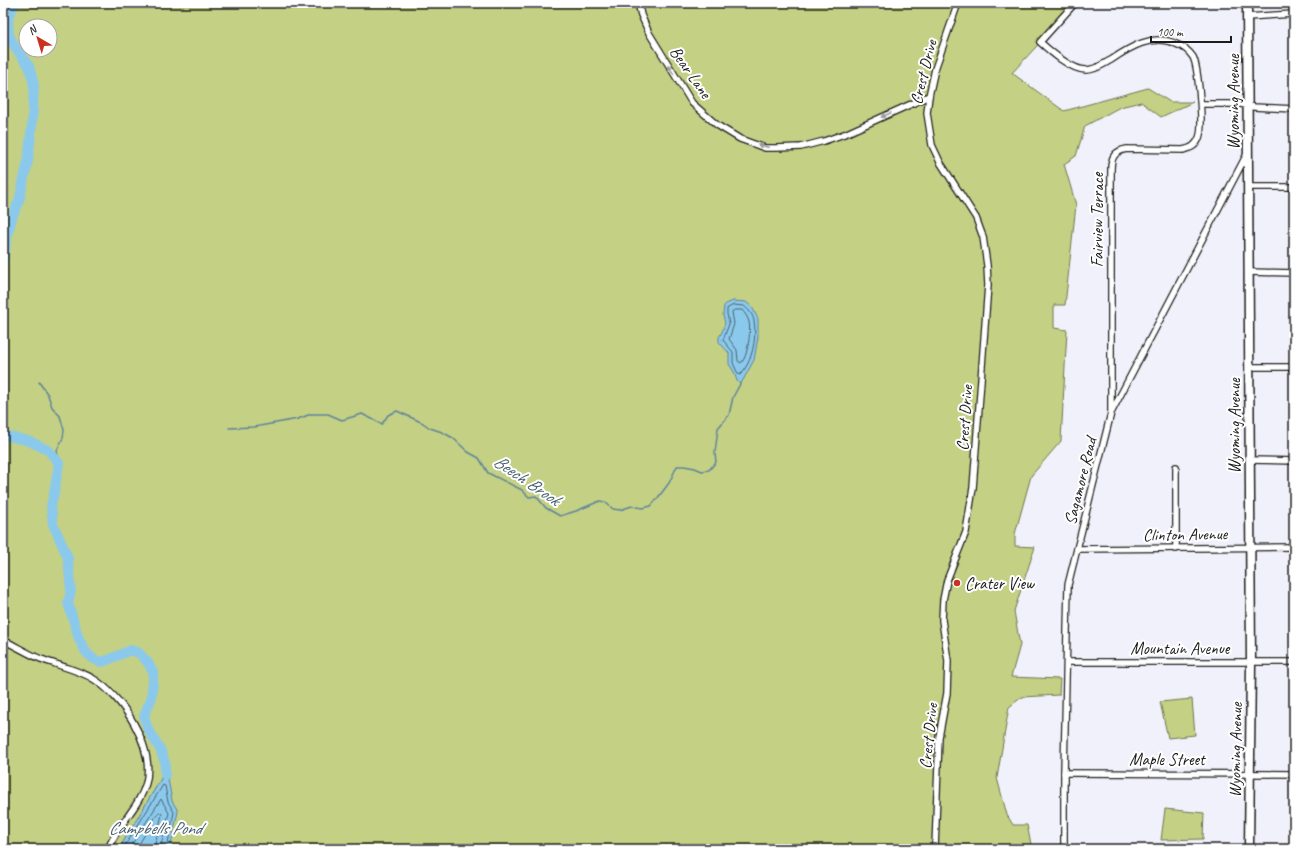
<svg xmlns="http://www.w3.org/2000/svg" width="1297" height="852" font-family="Caveat,sans-serif">
<style>
.green{fill:#c4d084;stroke:#707650;fill-rule:evenodd}
.water{fill:#8bc9ec;stroke:#5f8499}
.lines{fill:none;stroke-linecap:round;stroke-linejoin:round}
.shore{stroke:#48616f;stroke-width:1}
.stream{stroke:#5f8499;stroke-width:1.5}
.river{stroke:#8bc9ec;stroke-width:10}
.minor-casing{stroke:#1c1c1c;stroke-width:8}
.secondary-casing{stroke:#1c1c1c;stroke-width:11}
.minor{stroke:#fff;stroke-width:5.5}
.secondary{stroke:#fff;stroke-width:8}
.oneway{fill:#999}
.poi-dot{fill:#c8321e;stroke:#fff;stroke-width:1.5}
.labels{text-anchor:middle;stroke-width:4;stroke-linejoin:round;paint-order:stroke}
.street-label{font-size:17px;fill:#1c1c1c;stroke:#fff}
.poi-label{font-size:17px;fill:#1c1c1c;stroke:#fff;text-anchor:start}
.water-label{font-size:18px;font-style:italic;fill:#48616f;stroke:#fff}
</style>
<rect width="100%" height="100%" fill="#f1f1fb"/>
<filter id="ink" filterUnits="userSpaceOnUse"><feTurbulence type="fractalNoise" baseFrequency=".025" numOctaves="2"/><feDisplacementMap in="SourceGraphic" scale="8" xChannelSelector="R" yChannelSelector="G"/><feConvolveMatrix kernelMatrix="1 2 1 2 8 2 1 2 1" color-interpolation-filters="sRGB"/></filter>
<g filter="url(#ink)">
<g class="green">
<path d="M3,3H1063L1069,11L1012,73L1064,111L1148,88L1170,102H1193L1161,117L1141,102L1120,107L1085,126L1076,156L1064,164L1076,205L1065,305H1054V328L1067,330L1061,441L1031,476L1015,534V546L1035,547L1014,611L1020,645L1011,677L1060,679L1059,695L1022,697L1009,707L997,778L1007,815L1013,825H1027L1032,849H165L164,763L161,779L119,849H3ZM26,26H50V50H26Z"/>
<polygon points="1192,699 1195,735 1168,738 1160,702"/>
<polygon points="1165,809 1204,813 1203,839 1161,840"/>
</g>
<g class="water">
<polygon points="733,301 746,302 752,307 758,319 758,337 754,360 742,382 740,384 737,381 734,372 729,364 729,353 719,342 719,337 722,332 725,323 723,315 724,306 726,304"/>
<polygon points="165,762 172,801 178,811 171,845 168,849 119,849 161,779"/>
</g>
<g class="lines">
<g class="shore">
<path d="M734,305L744,306C749,310 753,315 754,321C757,338 752,363 740,375L738,374L733,363V352L723,340L729,324L727,314V309Z"/>
<path d="M735,310H742C745,313 748,318 749,322C751,331 748,357 741,363L738,361L737,350L729,339L734,324L732,312Z"/>
<polyline points="123,849 163,785 165,786 168,802 174,812 168,843 165,849"/>
<polyline points="129,849 161,799 169,813 160,849"/>
<polyline points="136,849 158,813 160,812 162,814 154,849"/>
</g>
<g class="stream">
<polyline points="39,382 48,395 52,407 60,416 64,430 63,438 57,450 59,463"/>
<polyline points="229,428 254,427 298,419 311,414 328,414 342,420 362,414 382,424 388,415 397,411 423,423 430,428 442,432 453,438 468,452 479,458 488,473 522,490 529,497 536,496 546,508 560,516 576,511 600,501 605,502 613,509 620,510 632,506 643,508 651,506 657,499 669,483 677,466 684,466 695,468 702,471 709,470 716,462 715,453 718,428 729,415 733,397 740,384"/>
</g>
<g class="river">
<polyline points="3,260 8,232 13,215 19,201 28,161 32,125 34,85 29,66 16,49 9,35 8,17 15,3"/>
<polyline points="3,435 29,441 48,450 59,463 54,493 51,506 53,524 68,558 71,591 68,603 79,639 86,652 92,658 98,661 103,662 131,650 139,653 148,663 153,672 153,681 151,700 147,708 144,717 148,729 160,749 165,762 165,775"/>
</g>
<defs>
<g id="minor">
<polyline points="638,3 641,15 649,33 692,103 717,125 740,139 765,148 776,148 801,147 824,141 847,133 929,96"/>
<path d="M1075,3L1040,42C1051,52 1071,70 1086,70C1096,70 1103,64 1111,60C1130,47 1153,33 1176,44C1182,46 1189,51 1193,57C1198,66 1204,127 1199,138C1196,146 1191,148 1183,150L1127,149C1115,151 1111,157 1111,169V411"/>
<polyline points="1247,17 1294,14"/>
<polyline points="1201,104 1241,104 1254,107 1294,109"/>
<polyline points="1248,187 1294,187"/>
<polyline points="1248,272 1294,273"/>
<polyline points="1249,367 1294,367"/>
<polyline points="1249,460 1294,461"/>
<polyline points="1077,549 1294,547"/>
<polyline points="1176,549 1176,467"/>
<path d="M3,640C16,646 28,654 41,659C57,665 78,670 92,678C123,696 155,747 146,783C139,808 117,825 108,849"/>
<polyline points="1067,662 1294,662"/>
<polyline points="1064,773 1294,774"/>
<polyline points="935,849 939,737 947,693 948,661 942,620 943,600 947,580 966,532 973,488 988,285 987,265 983,237 976,218 940,162 932,145 927,113 929,96 935,69 958,3"/>
<polyline points="1064,849 1064,773 1068,585 1111,413 1247,154"/>
</g>
<polyline id="secondary" points="1247,3 1251,663 1249,849"/>
</defs>
<use href="#minor" class="minor-casing"/>
<use href="#secondary" class="secondary-casing"/>
<use href="#minor" class="minor"/>
<use href="#secondary" class="secondary"/>
</g>
<defs><path id="oneway-solid" d="M-6-.8H1V-3.2L6.5 0L1 3.2V.8H-6Z"/></defs>
<g class="oneway">
<use href="#oneway-solid" transform="translate(671 70) rotate(-123)"/>
<use href="#oneway-solid" transform="translate(886 115) rotate(155)"/>
<use href="#oneway-solid" transform="translate(763 146) rotate(-166)"/>
</g>
</g>
<circle class="poi-dot" cx="957" cy="583" r="4"/>
<g class="labels">
<g class="street-label">
<text transform="translate(691 72) rotate(55)" y="6">Bear Lane</text>
<text transform="translate(923 72) rotate(-76)" y="6">Crest Drive</text>
<text transform="translate(1233 102) rotate(-90)" y="6">Wyoming Avenue</text>
<text transform="translate(1097 220) rotate(-90)" y="6">Fairview Terrace</text>
<text transform="translate(964 418) rotate(-86)" y="6">Crest Drive</text>
<text transform="translate(1234 426) rotate(-90)" y="6">Wyoming Avenue</text>
<text transform="translate(1080 481) rotate(-76)" y="6">Sagamore Road</text>
<text transform="translate(1185 534) rotate(-1)" y="6">Clinton Avenue</text>
<text x="1180" y="654">Mountain Avenue</text>
<text transform="translate(928 736) rotate(-84)" y="6">Crest Drive</text>
<text transform="translate(1235 750) rotate(-89)" y="6">Wyoming Avenue</text>
<text x="1167" y="765">Maple Street</text>
</g>
<g class="poi-label">
<text x="965" y="589">Crater View</text>
</g>
<g class="water-label">
<text transform="translate(527 480) rotate(34)" y="6">Beech Brook</text>
<text x="155" y="834">Campbells Pond</text>
</g>
</g>
<rect width="1297" height="852" fill="none" stroke="#fff" stroke-width="16"/>
<rect x="8" y="8" width="1281" height="836" fill="none" stroke="#1c1c1c" stroke-width="1.5" filter="url(#ink)"/>
<g transform="translate(38 38) rotate(322)"><circle r="19" fill="#ffffff" stroke="#a4a4a4"/>
<path d="M0-3L7 15L0 10L-7 15Z" fill="#c8321e"/>
<text y="-6" font-size="11" font-weight="bold" text-anchor="middle" fill="#1c1c1c">N</text>
</g>
<path d="M1151 36v6h80v-6" fill="none" stroke="#1c1c1c" stroke-width="2"/>
<text x="1157" y="36" font-size="12" fill="#1c1c1c" stroke="#ffffff" stroke-width="3" paint-order="stroke">100 m</text>
</svg>
